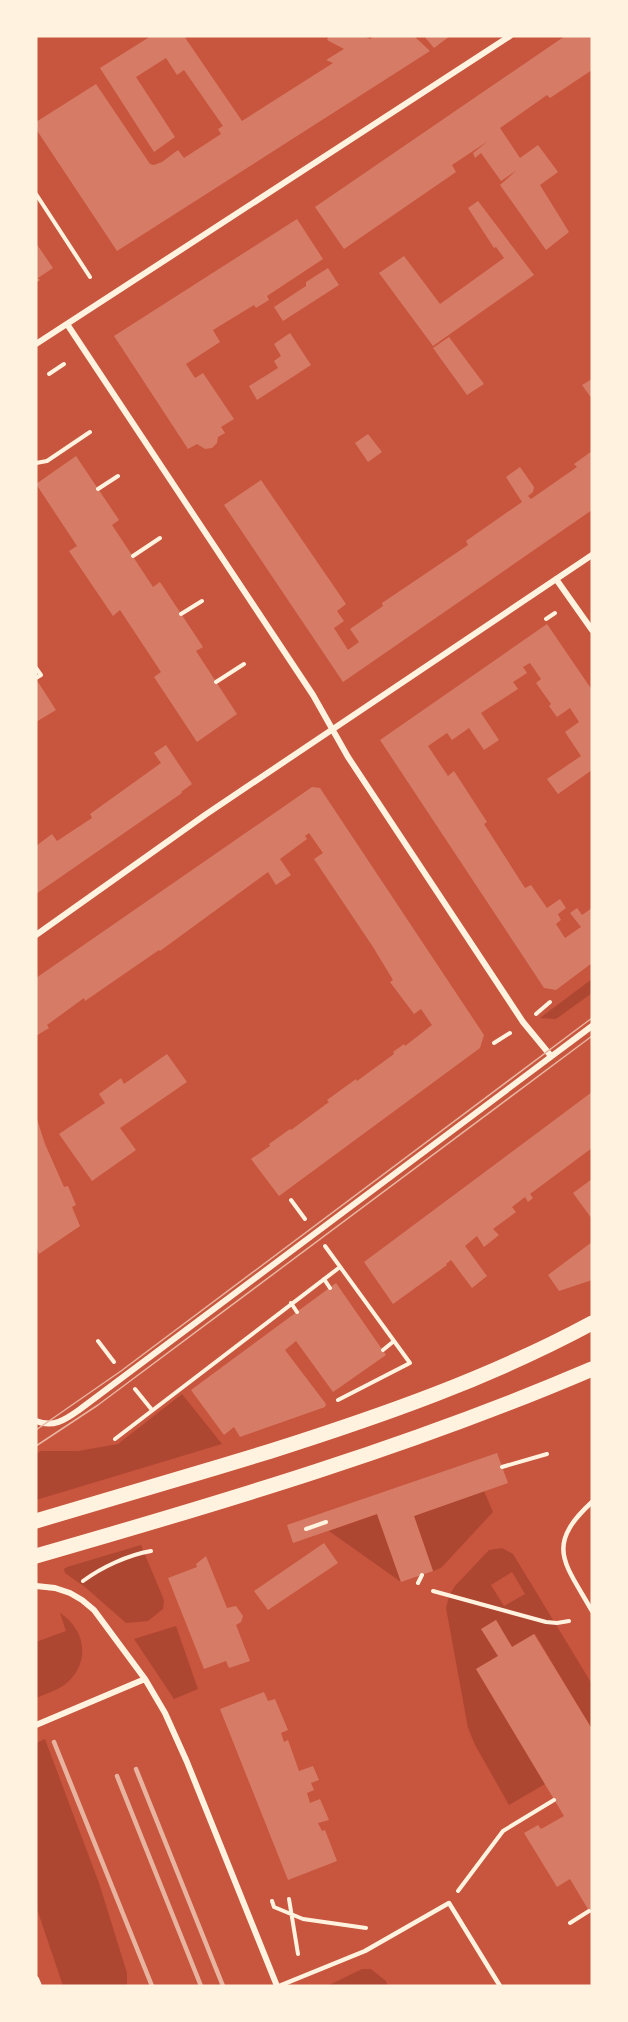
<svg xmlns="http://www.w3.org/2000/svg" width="628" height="2022" font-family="Ubuntu,sans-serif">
<rect width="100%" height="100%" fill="#c8553d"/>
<!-- green -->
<path fill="#ae4732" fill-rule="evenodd" d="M592,979V993L556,1019L540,1018Z
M182,1394L222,1444L36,1500V1454L41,1451H78L118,1444Z
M484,1491L493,1512L441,1568L433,1571L414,1516Z
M377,1514L401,1582L329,1531Z
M141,1545L164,1600L163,1609L148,1621L126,1623L85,1587L65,1573L64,1569L67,1567Z
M502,1548L513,1554L592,1684L591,1728L535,1634L512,1647L496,1620L482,1629L498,1656L476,1669L545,1784L509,1805L475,1745L468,1728L446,1608L449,1596L455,1586L489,1550ZM512,1572L525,1594L504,1606L491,1585Z
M60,1613C84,1628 91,1659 69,1681C60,1690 47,1693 36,1698V1642L66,1631Z
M176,1626L198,1689L174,1699L134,1639Z
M45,1739L99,1883L127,1973V1986H63L36,1906V1743Z
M362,1969H371L386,1981L388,1986H327Z"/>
<!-- building -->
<path fill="#d67c66" d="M151,36H184L242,121L333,63L326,60L344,49L327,40L329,36H364L370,39L374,36H414L430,51L117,251L36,129V122L96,84L150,164L154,165L162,162L178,150L184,158L221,134L218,129L223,126L184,70L177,75L166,58L136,77L175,137L154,152L100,68Z
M424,36H450L434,48Z
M565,36H592V70L550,98L547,95L500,128L520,158L538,145L558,172L540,185L569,232L546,250L500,185L517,170L501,181L481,153L475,158L473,153L488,141L452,165L456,172L344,249L315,207Z
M478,201L534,275L433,346L379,273L404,256L440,304L504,258L496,247L494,248L468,208Z
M297,219L323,259L267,296L269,300L256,308L254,305L213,330L220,342L186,364L195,378L203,373L234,419L221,427L225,433L218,437L217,443L212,448L205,449L197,444L188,449L114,336Z
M36,243L53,268L38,278L40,280L36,283Z
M328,268L339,285L283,321L274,307L306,286V282Z
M290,333L311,365L257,400L249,386L278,368L274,361L281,356L274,344Z
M449,337L484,384L467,395L433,348Z
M592,379V399L582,385Z
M368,434L382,452L368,462L355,443Z
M592,451V510L343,682L224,505L261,480L346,604L337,611L344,621L334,628L348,650L359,642L350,629L383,606L382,603L468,545L466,541L522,502L506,477L520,467L534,487L533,492L528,496L531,499L577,467L574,464Z
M76,456L119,520L112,525L153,587L160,582L203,647L196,651L237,714L197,742L154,677L161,672L120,610L113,616L69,551L77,546L36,484Z
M547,624L592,690V770L558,794L547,779L581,756L565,732L579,722L570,708L557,717L549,706L551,704L536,683L541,679L530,663L523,667L527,673L513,682L518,689L481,713L499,740L484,750L469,728L452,740L447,733L428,746L448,776L454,771L487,822L484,824L525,888L531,885L547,908L560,899L566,908L558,914L561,920L556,924L565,938L581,927L570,913L577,908L582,915L592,908V963L556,990L544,988L380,740Z
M38,682L56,710L36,722V683Z
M166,745L192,784L181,792L182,793L36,894V846L52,834L57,841L92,818L90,814L161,763L154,753Z
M312,787L320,788L484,1035L480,1048L279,1196L251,1159L270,1146L269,1144L290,1129L291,1130L329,1102L327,1100L356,1079L357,1081L394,1054L393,1052L404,1044L405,1046L432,1025L421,1009L414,1014L390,982L393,980L373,947L314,859L323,853L309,833L305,836L307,839L280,859L291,875L276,885L268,872L160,951L159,950L85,1001L84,998L47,1025L49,1028L36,1036V978Z
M167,1054L187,1082L120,1128L136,1150L92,1181L59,1134L105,1103L99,1094L121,1078L124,1084Z
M592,1092V1148L530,1194L533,1198L528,1202L525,1197L512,1207L516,1212L493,1229L499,1235L484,1247L477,1236L465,1246L487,1276L472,1288L451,1260L446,1264L447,1265L393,1304L364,1262Z
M36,1116L45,1144L64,1187L68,1186L76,1205L72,1207L80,1226L39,1254L36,1246Z
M592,1179V1219L573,1193Z
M592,1242V1280L559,1291L548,1275Z
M336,1283L386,1355L333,1392L296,1341L285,1350L326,1404L325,1407L240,1437L234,1427L224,1435L191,1390Z
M497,1453L508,1483L414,1516L433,1571L401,1582L377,1514L293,1543L287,1525Z
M324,1543L338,1563L268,1610L254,1591Z
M206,1556L227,1608L236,1606L243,1616L241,1622L236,1625L250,1661L229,1668L226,1661L204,1669L168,1578L197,1567L196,1564Z
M496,1620L512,1647L534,1634L592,1729V1916L570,1879L557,1887L524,1833L538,1825L541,1829L564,1816L476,1669L498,1656L481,1629Z
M264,1692L268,1701L275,1699L288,1730L281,1733L284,1742L288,1740L299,1771L313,1766L319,1780L311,1783L314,1790L307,1793L310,1803L320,1799L329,1820L318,1823L322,1831L325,1830L337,1861L288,1880L220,1709Z"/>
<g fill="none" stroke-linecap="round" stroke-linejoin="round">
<!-- path -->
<path stroke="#fff3e0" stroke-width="4" d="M36,194L90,277
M49,374L64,364
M36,463L47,461L90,432
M98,489L118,476
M133,556L160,538
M181,614L202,601
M546,619L555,613
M36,668L41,675L36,678
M216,682L244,664
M536,1014L550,1002
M494,1043L510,1033
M291,1200L305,1219
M325,1246L410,1363L338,1400
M324,1279L330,1288
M291,1303L297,1312
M98,1341L114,1362
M383,1350L394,1341
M135,1389L152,1410
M115,1439L340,1267
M502,1467L547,1454
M306,1529L326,1522
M83,1581C102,1567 128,1555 151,1551
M418,1583L422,1575
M433,1591L546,1622L557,1623L569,1621
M458,1891L503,1831L554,1800
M289,1899L298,1954
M272,1901L274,1907L303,1919L366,1928
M570,1923L589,1911"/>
<!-- service -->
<path stroke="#fff3e0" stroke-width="4.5" d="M592,1502C544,1546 565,1563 592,1611
M279,1986L365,1951L449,1903L500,1986"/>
<!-- minor -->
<path stroke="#fff3e0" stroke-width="6" d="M67,324L313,695L348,757L523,1022L551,1056
M36,344L510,36
M556,579L592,630
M36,935L205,815L592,555
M36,1421C53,1428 65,1420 79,1410L592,1026
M36,1586L55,1588L70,1593L82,1600L94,1610L145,1679L165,1713L187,1762L277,1986
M36,1725L145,1679
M36,1979L39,1986"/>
<!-- primary -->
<path stroke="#fff3e0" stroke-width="15" d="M36,1521C115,1498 193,1475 271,1451C381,1416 490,1378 592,1323
M36,1556C224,1502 412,1446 592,1369"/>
<!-- tram -->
<path stroke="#e9b49f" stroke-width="1.5" d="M36,1430L121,1371L592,1018
M36,1446L98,1405L592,1036"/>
<!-- rail -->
<path stroke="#e9b49f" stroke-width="4.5" d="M54,1742L152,1986
M136,1769L223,1986
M117,1776L201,1986"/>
</g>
<!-- border -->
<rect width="628" height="2022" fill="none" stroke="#fff3e0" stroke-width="75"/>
</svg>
